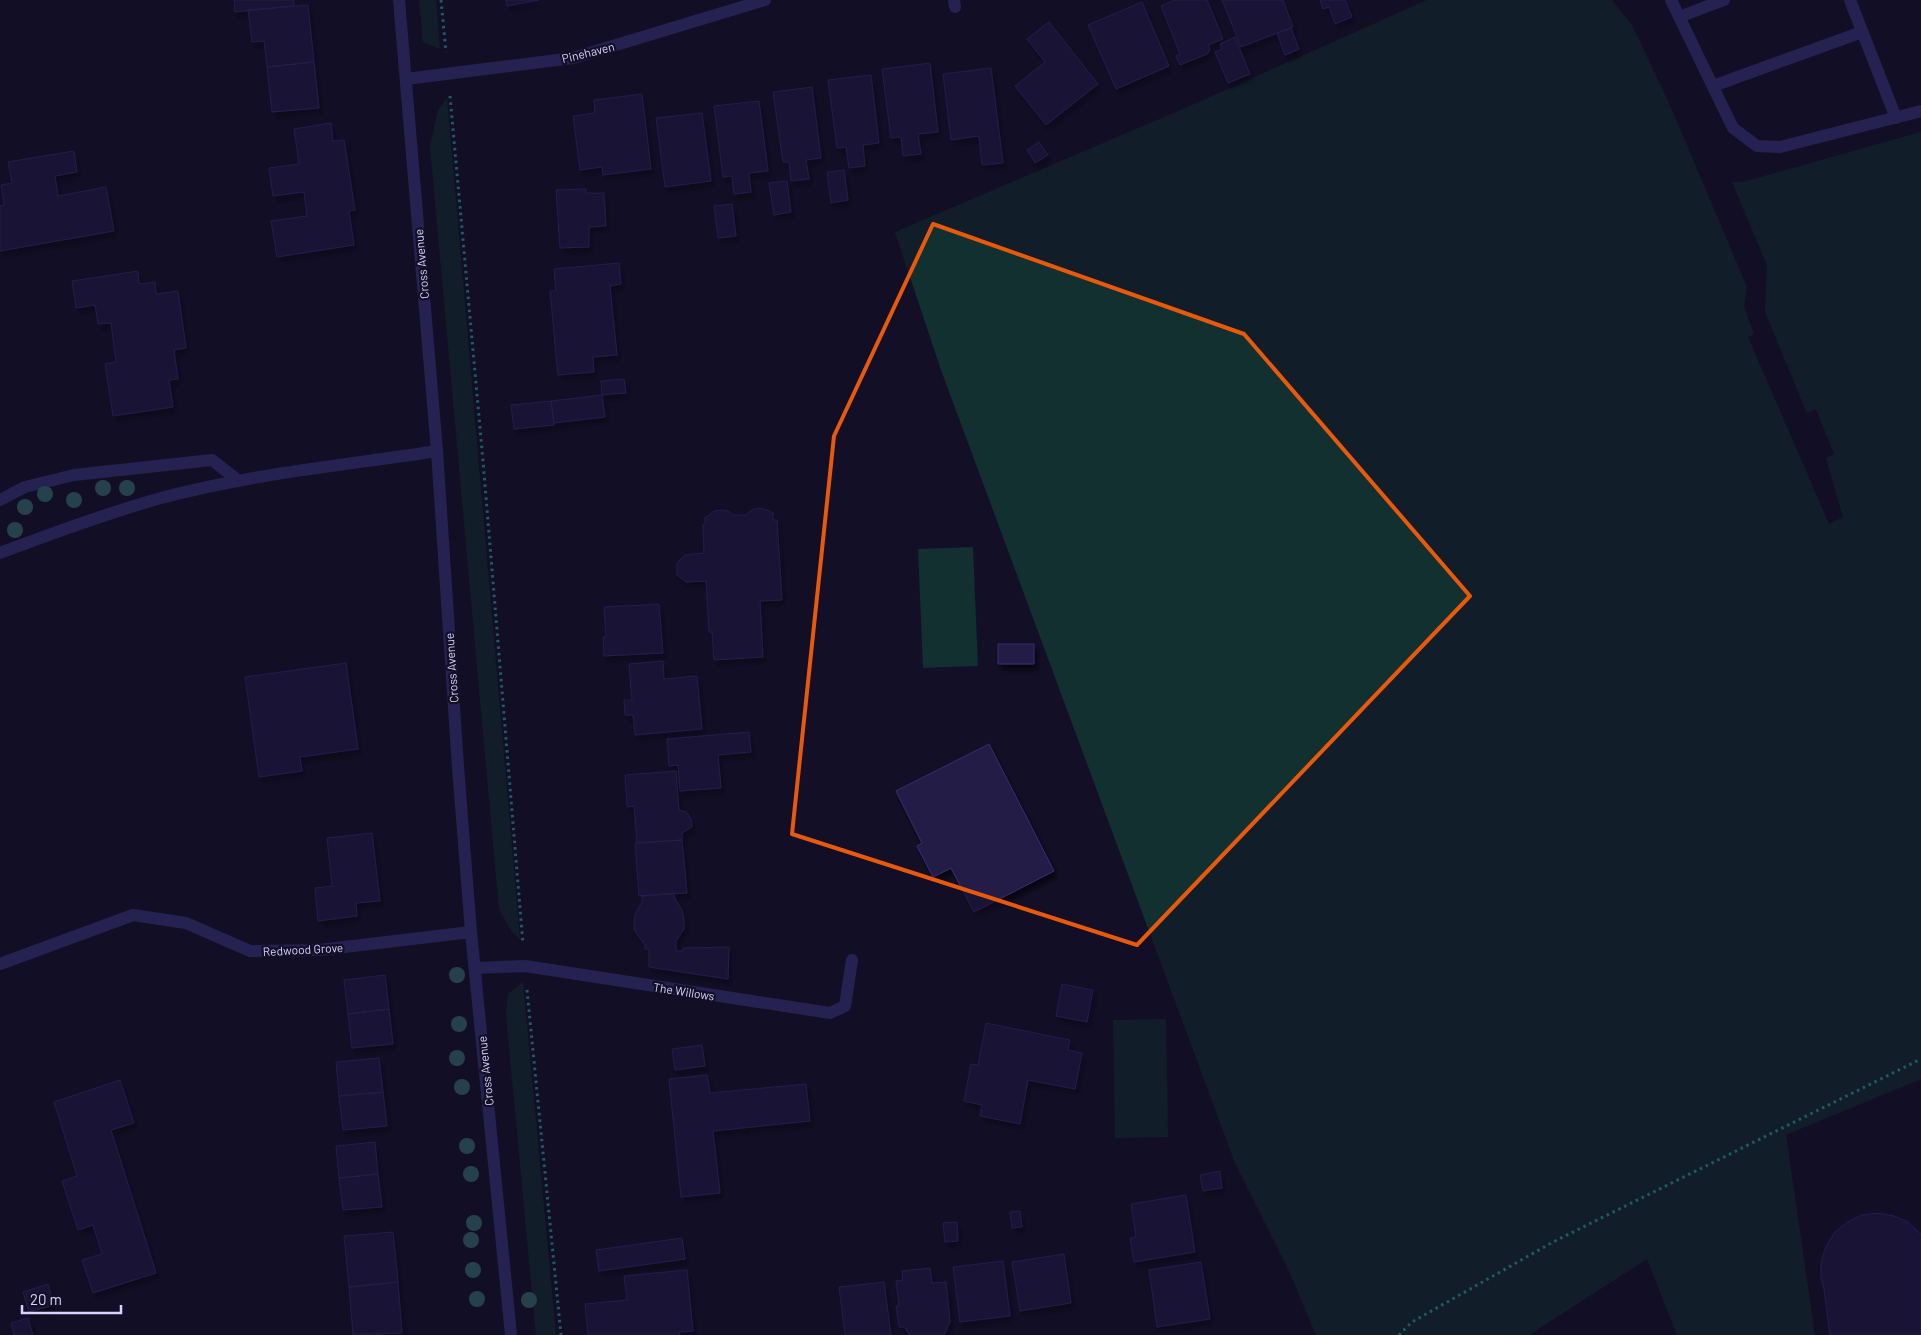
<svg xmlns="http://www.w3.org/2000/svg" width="1921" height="1335" font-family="Barlow,sans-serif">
<defs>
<filter id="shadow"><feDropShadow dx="3" dy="5.5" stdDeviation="2.5" flood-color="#0009"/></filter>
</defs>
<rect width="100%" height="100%" fill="#130f26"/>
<!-- green -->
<path fill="#12302f" d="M419,0H436L440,49L423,42Z
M1427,0H1612L1632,25L1669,103L1747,287L1744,307L1754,334L1748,337L1829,524L1843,517L1826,458L1834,454L1816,409L1807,413L1765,312L1767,265L1732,182H1743L1921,132V1079L1786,1135L1815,1335H1677L1647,1259L1529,1335H1316L1289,1271L1235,1163L941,370L895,232L1190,106Z
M447,97L520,939L512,932L499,909L430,146L438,111Z
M973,547L978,666L923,668L918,549Z
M523,982L556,1335H536L506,1014L508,994Z
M1166,1019L1168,1137L1115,1138L1113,1020Z"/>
<!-- building -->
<path fill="#241b47" stroke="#3b2d73" filter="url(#shadow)" d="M234,0H294V6L235,12Z
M506,0H539L507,6Z
M1175,0H1207L1223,39L1208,45L1210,50L1207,54L1180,65L1176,56L1180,54L1161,6Z
M1222,0H1283L1293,27L1241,47Z
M1320,0H1345L1352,17L1335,24L1329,7L1323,9Z
M1142,2L1169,66L1116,89L1088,25Z
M308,5L314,62L267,67L264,41L252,42L248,10Z
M1049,22L1098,84L1046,125L1015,86L1045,62L1027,39Z
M1291,28L1299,49L1285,55L1277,33Z
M1235,37L1250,74L1228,83L1215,52L1222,49L1220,44Z
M314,62L319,108L272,112L267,67Z
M930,63L938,132L918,134L921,154L903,156L901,137L891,138L882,69Z
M991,68L1003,163L982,165L979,136L951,140L943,74Z
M871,75L879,143L863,145L865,166L849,168L846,147L837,148L828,80Z
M812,87L821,158L806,160L809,179L791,181L789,162H783L773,92Z
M642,94L651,169L603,175L602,167L580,170L573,116L595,113L594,100Z
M759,101L768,171L749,173L751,192L734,194L732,176L723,177L714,106Z
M702,113L711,181L665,187L656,118Z
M331,123L333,141L344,140L355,210L349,211L354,245L277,257L271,221L307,216L304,192L273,196L269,168L299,164L294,129Z
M1039,142L1048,155L1035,163L1027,150Z
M74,151L77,172L55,176L58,196L106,187L114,231L0,251V206L4,205L1,185L12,183L8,162Z
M844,170L848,200L831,203L827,172Z
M787,181L791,212L774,215L769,183Z
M586,189V193H604L606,226L589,227V247L560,248L556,190Z
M732,204L736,236L718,238L714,206Z
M619,263L621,284L610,286L617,355L593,357L594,372L558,375L550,291H556L554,269Z
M138,271L139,284L155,282L156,294L178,291L186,348L174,350L178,379L169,380L173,407L113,416L105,364L116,362L111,323L98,324L95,305L76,308L72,281Z
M624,379L626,393L602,395L601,381Z
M602,395L605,417L554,423L551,401Z
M551,401L554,425L514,429L511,405Z
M759,508L767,510L773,513V520H777L782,600L760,601L763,657L714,660L712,632H709L706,581L686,582L677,575V563L685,555L704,553L703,524H705V517L708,516L714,511L722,510L728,511L733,515H746L752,510Z
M659,604L663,653L604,656L603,637H606L604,607Z
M998,644H1034V664H998Z
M663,661L664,679L697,676L702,729L635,735L633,715H625L624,700H632L629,664Z
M346,663L358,749L300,757L302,771L259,777L245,677Z
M749,732L751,752L718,755L721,788L680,791L678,765L669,766L667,739Z
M989,744L1054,871L974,912L951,868L933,877L917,846L922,843L896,791Z
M676,771L679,810L686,812L691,819L692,827L682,833V840L637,843L634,806L627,807L625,775Z
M372,833L380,901L356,903L357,916L318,921L315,888L332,886L327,838Z
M682,840L687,893L639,896L635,843Z
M674,893L675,899L682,910L684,919V929L676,941V951H683V948L729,947L728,979L649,967V949H645V945L635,931L634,923L635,914L642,902V896Z
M385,975L389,1009L348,1014L344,980Z
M1062,984L1093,990L1087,1022L1056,1016Z
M389,1009L393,1044L352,1048L348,1014Z
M986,1023L1070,1040L1068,1050L1082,1053L1075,1089L1028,1080L1020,1124L980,1116L982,1105L964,1101L971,1064L978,1065Z
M702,1045L705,1066L675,1070L672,1049Z
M379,1058L383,1092L339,1096L336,1062Z
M707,1075L710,1093L806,1084L810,1121L713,1131L720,1193L681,1197L669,1079Z
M120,1080L134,1123L111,1130L156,1273L93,1293L82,1260L102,1254L93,1225L78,1230L62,1181L77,1176L54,1102Z
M383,1092L387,1126L343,1130L339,1096Z
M375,1142L378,1174L339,1178L336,1146Z
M1220,1171L1222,1188L1203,1191L1200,1175Z
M378,1174L382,1207L343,1210L339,1178Z
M1186,1195L1195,1252L1134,1262L1130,1238L1136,1237L1131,1204Z
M1020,1211L1022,1227L1012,1228L1010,1212Z
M1878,1213L1894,1216L1908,1222L1921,1234V1335H1830L1824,1289L1821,1278V1262L1826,1246L1835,1232L1847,1222L1862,1215Z
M957,1222L958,1241L945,1242L943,1223Z
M393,1232L398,1282L349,1287L344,1236Z
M682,1238L685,1259L599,1271L596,1250Z
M1064,1254L1071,1303L1020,1311L1012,1262Z
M1003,1261L1010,1316L960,1322L953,1267Z
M1201,1262L1210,1319L1157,1327L1149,1270Z
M930,1268L932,1283L946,1282L950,1322L944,1335H910L904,1327H899L896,1306H899L896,1281L903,1280L902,1271Z
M687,1270L693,1331L679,1332L680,1335H588L585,1304L627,1300L624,1276Z
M398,1282L402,1333L353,1335L349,1287Z
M884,1282L891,1335H845L839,1287Z
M48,1284L54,1305L29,1312L23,1292Z
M28,1318L33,1335H14L11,1323Z"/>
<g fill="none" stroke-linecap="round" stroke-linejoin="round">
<!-- path -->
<path stroke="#2fb8b0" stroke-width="3" stroke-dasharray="2.5 4" stroke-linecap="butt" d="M441,0L446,52
M450,96L483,461L523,944
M527,990L561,1335
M1399,1335L1412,1322L1553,1242L1921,1059"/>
<!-- service -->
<path stroke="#3d3a85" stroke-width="12" d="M1671,0L1733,128L1757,146L1780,147L1921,111
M1850,0L1896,118
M1679,17L1724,0
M1713,86L1862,32
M0,500L25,487L74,475L212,460L239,481
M0,553C53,533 107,513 161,498C250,474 346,465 437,451"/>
<!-- minor -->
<path stroke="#3d3a85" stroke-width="12" d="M954,0L955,7
M406,79L573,58L765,0
M0,964L133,915L186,923L250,951L319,950L471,932
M475,968L525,966L830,1013L845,1006L852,960"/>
<!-- tertiary -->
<path stroke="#3d3a85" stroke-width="12" d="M399,0L437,451L458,767L471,932L511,1335"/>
</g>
<!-- trees -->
<g fill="#3d827b">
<circle cx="103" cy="488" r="8"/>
<circle cx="127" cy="488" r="8"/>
<circle cx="45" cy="494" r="8"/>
<circle cx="74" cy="500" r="8"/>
<circle cx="25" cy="507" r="8"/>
<circle cx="15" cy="530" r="8"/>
<circle cx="457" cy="975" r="8"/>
<circle cx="459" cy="1024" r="8"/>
<circle cx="457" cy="1058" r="8"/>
<circle cx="462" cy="1087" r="8"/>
<circle cx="467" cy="1146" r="8"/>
<circle cx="471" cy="1174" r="8"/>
<circle cx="474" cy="1223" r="8"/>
<circle cx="471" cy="1240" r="8"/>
<circle cx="473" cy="1270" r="8"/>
<circle cx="477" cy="1299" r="8"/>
<circle cx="529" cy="1300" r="8"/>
</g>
<!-- marked area -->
<path d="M0 0H1921V1335H0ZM933,224L1244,334L1470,596L1137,945L792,834L834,436Z" fill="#130f26" fill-opacity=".55" fill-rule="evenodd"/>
<path fill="none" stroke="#e8590c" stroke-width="4" stroke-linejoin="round" d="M933,224L1244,334L1470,596L1137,945L792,834L834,436Z"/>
<g text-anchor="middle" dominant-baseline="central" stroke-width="4.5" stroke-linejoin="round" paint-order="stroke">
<!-- street labels -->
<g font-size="12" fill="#d9d4ff" stroke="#130f26">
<text transform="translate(588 52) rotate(-14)">Pinehaven</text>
<text transform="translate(421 264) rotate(-95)">Cross Avenue</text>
<text transform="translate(451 668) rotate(-94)">Cross Avenue</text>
<text transform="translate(303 949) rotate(-3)">Redwood Grove</text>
<text transform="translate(684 991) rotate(9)">The Willows</text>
<text transform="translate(485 1071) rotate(-96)">Cross Avenue</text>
</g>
</g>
<!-- scale -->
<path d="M22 1305v8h99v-8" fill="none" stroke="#d9d4ff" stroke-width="2.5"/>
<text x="30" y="1305" font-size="15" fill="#d9d4ff" stroke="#130f26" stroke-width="4" paint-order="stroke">20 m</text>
</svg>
